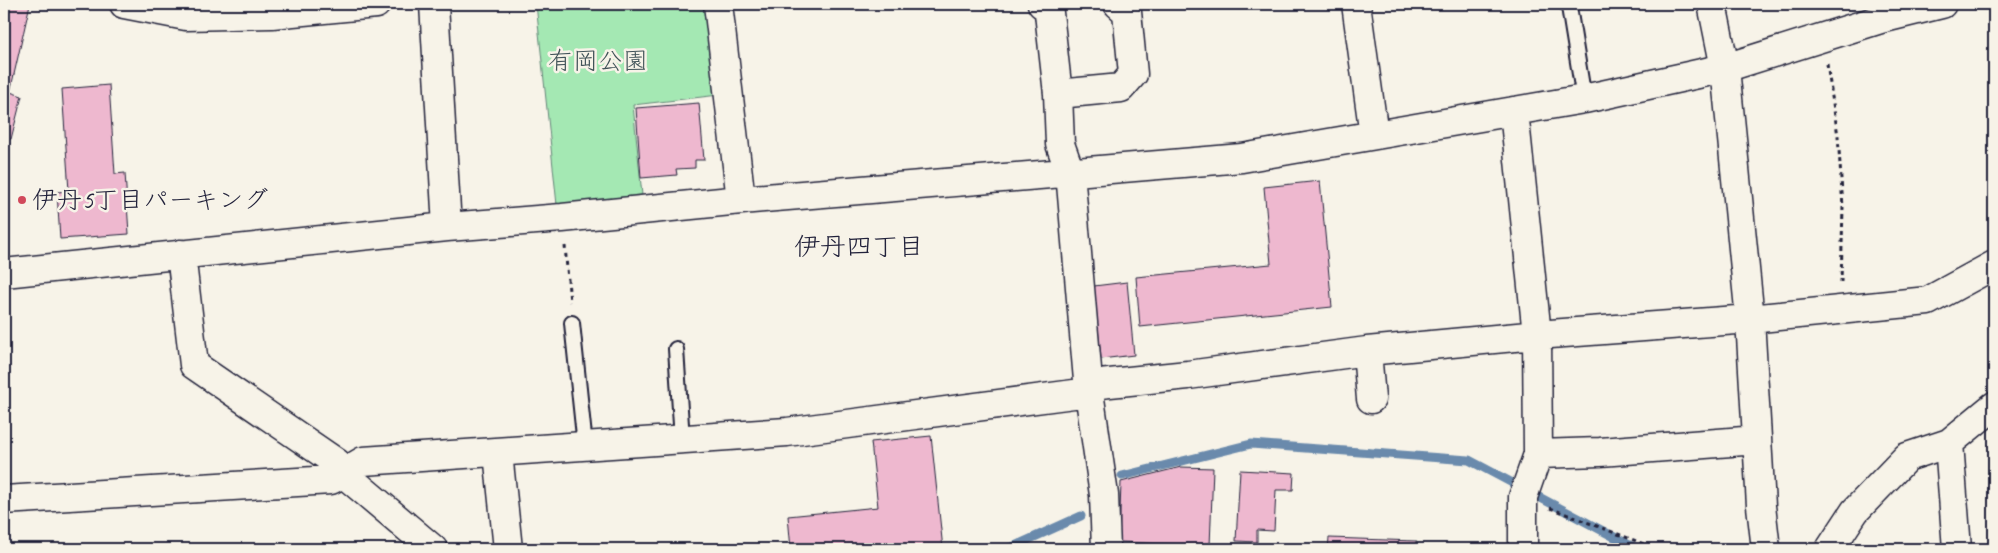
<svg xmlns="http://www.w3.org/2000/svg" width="1998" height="553" font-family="Caveat,'Klee One',sans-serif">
<rect width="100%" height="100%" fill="#f7f3e8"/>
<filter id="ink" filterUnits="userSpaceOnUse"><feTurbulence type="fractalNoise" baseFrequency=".02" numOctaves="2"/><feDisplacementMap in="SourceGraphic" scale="10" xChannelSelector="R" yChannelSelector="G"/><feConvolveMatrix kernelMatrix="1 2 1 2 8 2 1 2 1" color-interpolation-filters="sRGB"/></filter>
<g filter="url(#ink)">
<!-- green -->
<path fill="#a4e8b3" stroke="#638577" d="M536,4H708L719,95L633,105L642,195L557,205Z"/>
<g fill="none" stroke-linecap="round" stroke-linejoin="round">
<!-- stream -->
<path stroke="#6a8aac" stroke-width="9" d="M1122,476L1251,444L1469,460L1637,549
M1008,549L1081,516"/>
</g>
<!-- building -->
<path fill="#eeb8cf" stroke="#22223b" d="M4,4H30L10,92L22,96L11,139H4Z
M109,85L115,174L125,173L129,234L60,239L57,192L69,191L62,89Z
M699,103L704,160H695V168L676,169L677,175L641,178L636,108Z
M1320,181L1332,307L1140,327L1136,277L1271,264L1264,187Z
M1127,282L1134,355L1101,359L1094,286Z
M931,436L943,549H791L788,516L878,507L871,442Z
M1181,467L1213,468L1210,546L1119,542L1121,482Z
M1240,470L1294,473L1293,490H1276L1274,531L1257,530V542L1236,541Z
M1329,538L1416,541V549H1328Z
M1220,546L1298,549H1220Z"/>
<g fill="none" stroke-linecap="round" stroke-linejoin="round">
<!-- lane casing -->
<g stroke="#22223b" stroke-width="18">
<path id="lane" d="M1571,4L1569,7L1584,99
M572,323L585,446
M676,349L682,440"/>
</g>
<!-- street casing -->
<g stroke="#22223b" stroke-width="31">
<path id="street" d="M124,4L186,16L272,14L376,4
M434,4L447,227
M718,4L741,200
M1042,4H1048L1058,94L1060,144L1070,172L1089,392L1104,495L1106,549
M1356,4L1374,135
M1712,4L1725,68L1750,319L1761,506L1766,549
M1058,94L1121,88L1133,74L1127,12L1118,4
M1514,111L1537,335L1538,454L1523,497V549
M181,254L194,365L337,463L343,473L433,549
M4,273L447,227L562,218L741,200L1242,158L1584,99L1725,68L1881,19L1942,4
M1367,351L1371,399
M1090,385L1188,375L1367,351L1537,335L1750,319L1928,301L1994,265
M1949,443L1957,549
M498,453L508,549
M1538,454L1600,452L1757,440
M4,500L331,480L363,461L787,432L1089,392
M1830,549L1855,511L1907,457L1949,443L1994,406"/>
</g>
<!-- path -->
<path stroke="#22223b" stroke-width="3" stroke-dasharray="4 4" stroke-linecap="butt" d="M1827,64L1838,136L1843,207L1841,282
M565,246L570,302
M1550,508L1657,549"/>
<!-- lane -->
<use href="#lane" stroke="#f7f3e8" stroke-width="14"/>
<!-- street -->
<use href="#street" stroke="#f7f3e8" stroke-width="28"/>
</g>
</g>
<!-- markers -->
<circle fill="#d1495b" stroke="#f7f3e8" stroke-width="2" cx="22" cy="200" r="5"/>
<g text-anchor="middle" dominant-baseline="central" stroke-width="5" stroke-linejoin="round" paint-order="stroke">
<!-- park labels -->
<g font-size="25" fill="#425459" stroke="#f7f3e8">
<text x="598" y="61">有岡公園</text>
</g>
<!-- poi labels -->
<g font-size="25" fill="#22223b" stroke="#f7f3e8" text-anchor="start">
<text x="32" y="200">伊丹5丁目パーキング</text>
</g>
<!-- neighbourhood labels -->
<g font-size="26" fill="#22223b" stroke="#f7f3e8">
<text x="859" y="246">伊丹四丁目</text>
</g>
</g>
<!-- margin -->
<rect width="1998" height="553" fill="none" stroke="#f7f3e8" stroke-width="20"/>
<rect x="10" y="10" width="1978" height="533" fill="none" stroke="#22223b" stroke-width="2" filter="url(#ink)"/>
</svg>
